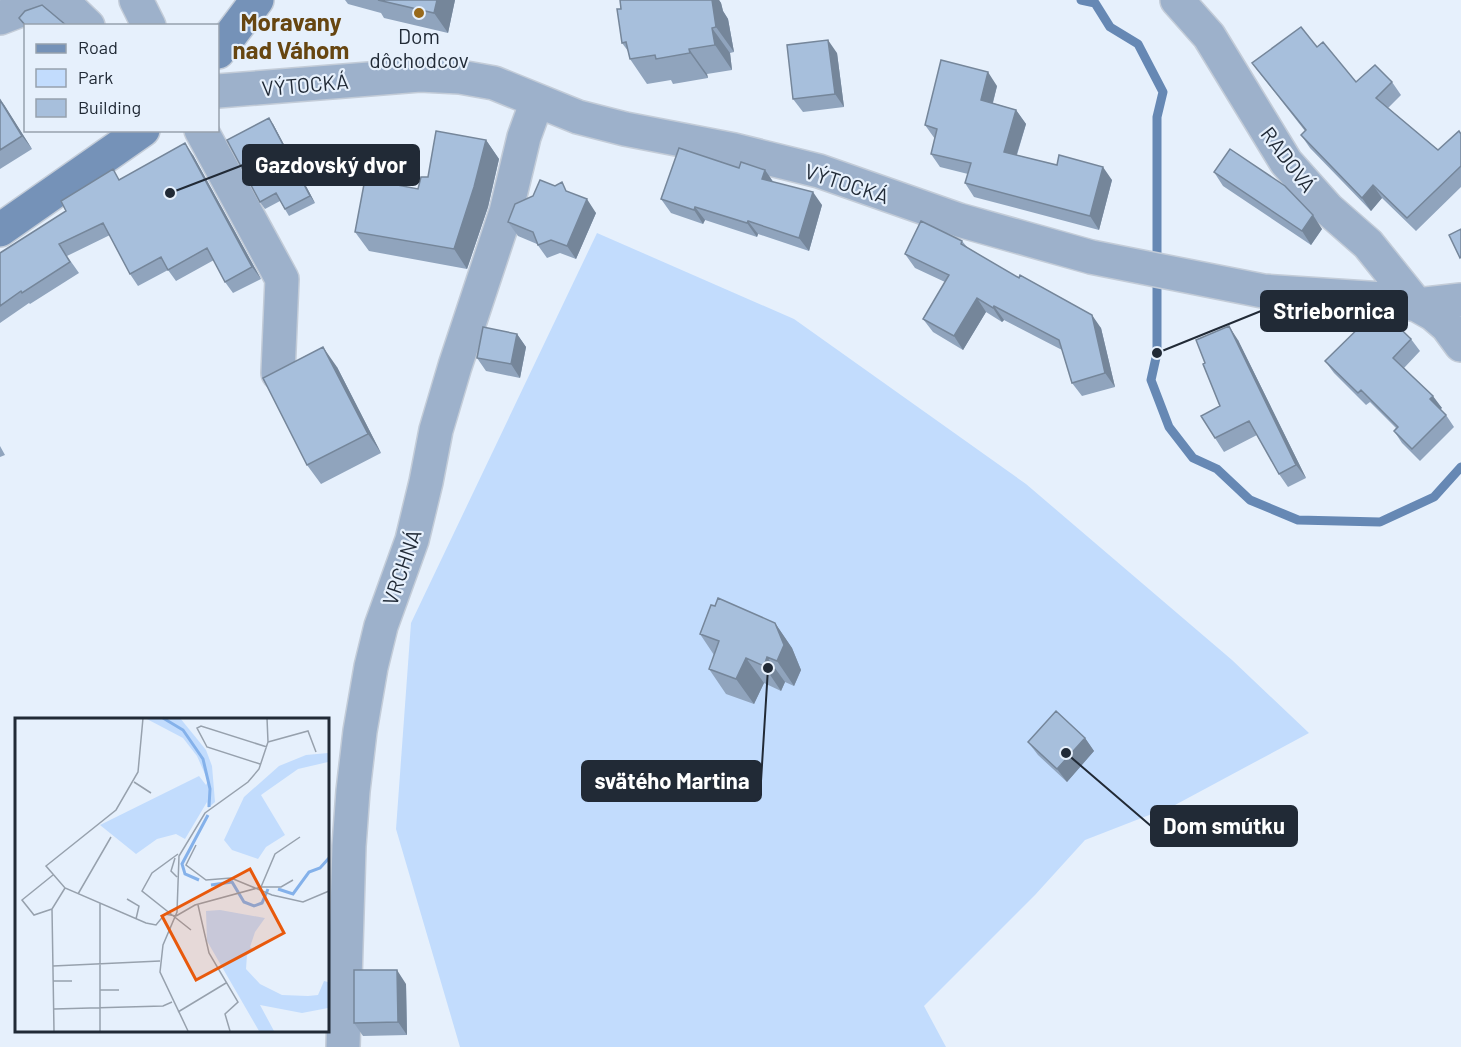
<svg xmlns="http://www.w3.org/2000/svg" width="1461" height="1047" font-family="Barlow,sans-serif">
<rect width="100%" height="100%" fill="#e6f0fc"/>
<!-- green -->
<path fill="#c2dcfd" d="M597,233L794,319L1026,484L1232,660L1309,733L1175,805L1085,840L1035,895L924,1006L946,1047H460L396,829L411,623Z"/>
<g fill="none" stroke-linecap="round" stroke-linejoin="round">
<!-- stream -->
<path stroke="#6688b4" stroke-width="9" d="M1081,0L1095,3L1110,27L1138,44L1163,92L1157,117V353L1151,380L1169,427L1193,458L1217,469L1250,500L1298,520L1380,522L1434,497L1461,467"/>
<!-- street casing -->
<g stroke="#c3ccd8" stroke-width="36">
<path id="street" d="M57,0L65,4L88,26
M136,0L149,26
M1177,0L1209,36L1286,162L1328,209L1368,244L1417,305
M0,18L47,0
M218,91L420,75L460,77L494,83L578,117L625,129L734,150L819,171L959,220L1091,257L1263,291L1383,299L1417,305L1433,314L1447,326L1461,345
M201,130L282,279L278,373
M1417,305L1461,300
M343,1047L349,846L353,791L360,731L371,667L381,626L412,540L426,482L436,430L455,366L506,212L524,137L537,101"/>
</g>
<!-- secondary casing -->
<g stroke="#c3ccd8" stroke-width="36">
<path id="secondary" d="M218,52L257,0
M0,230L143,130"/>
</g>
<!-- street -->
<use href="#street" stroke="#9db1cb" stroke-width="33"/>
<!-- secondary -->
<use href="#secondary" stroke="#7592b8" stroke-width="33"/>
</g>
<!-- wall -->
<path fill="#90a4bd" d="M345,0H455L448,33L384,18L381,13L348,4Z
M620,0H719L721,3L723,11L728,19L734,52L730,53L732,70L707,74L708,78L673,84L671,80L647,84L630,59L628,51L622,43L621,9Z
M1317,47L1356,82H1392L1401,95L1388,108L1438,150L1461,134V187L1416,231L1382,198L1371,211L1310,148L1301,135L1305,131L1262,76L1252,63Z
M837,53L844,107L803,112L793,99Z
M997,86L993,103L1016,110L1026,124L1017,155L1112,180L1099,230L974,197L965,183L968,174L940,167L931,154L935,139L925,125Z
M0,99L32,149L0,169Z
M273,124L315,203L289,216L280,201L265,209L260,202Z
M486,140L499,159L488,207L467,269L369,251L355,232L418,189L428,177Z
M193,155L261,279L233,293L225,282L214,260L176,281L168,270L138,286L130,274L110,235L67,256L79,273L30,304L29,303L0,323V253L66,211L120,179Z
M739,168L765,170L773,182L822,205L809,251L758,234L757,237L705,220L703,224L671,213L661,199Z
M1214,172L1322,229L1311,245L1223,186Z
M555,186L569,192L596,213L576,259L560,253L547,258L537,244L518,236L508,222L533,196Z
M962,241L968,248L1101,328L1115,387L1082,396L1072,383L1062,350L1004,320L1002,322L986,312L963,350L933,332L923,319L945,282L915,268L905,254Z
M517,334L526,347L520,378L486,371L477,358Z
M1411,339L1420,351L1404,368L1442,408L1440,409L1446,415L1454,427L1420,461L1402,443L1394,431L1396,428L1370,402L1366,405L1334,373L1325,361Z
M1238,340L1306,478L1288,487L1279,474L1257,435L1224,452L1215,438L1220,406L1205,363Z
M337,367L381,453L321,484L307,465Z
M0,446L5,455L0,457Z
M775,623L792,648L801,670L794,686L785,682L781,691L764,683L754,704L726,694L709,669L714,655L700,634Z
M1085,738L1094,751L1067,782L1038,755L1028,742Z
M406,984L407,1035L363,1036L354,1023Z"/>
<!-- shaded-wall -->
<path fill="#75869a" d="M437,0H455L448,33L434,13Z
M710,0H719L721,3L723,11L728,19L734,52L716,27Z
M712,28L730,53L732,70L715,45Z
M828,40L837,53L844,107L835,94Z
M689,49L707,74L708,78L690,53Z
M988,72L997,86L990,113L981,100Z
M0,99L5,106L32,149L22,136Z
M1016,110L1026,124L1013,166L1004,152Z
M269,118L273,124L315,203L310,196Z
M486,140L499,159L488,207L467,269L454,249Z
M185,143L193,155L261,279L252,267Z
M1103,167L1112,180L1099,230L1090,216Z
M765,170L774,183L762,179Z
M1373,185L1382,198L1371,211L1362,198Z
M813,192L822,205L809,251L799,238Z
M587,199L596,213L576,259L567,246Z
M695,207L705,220L703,224L694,210Z
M1313,215L1322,229L1311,245L1302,231Z
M748,221L758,234L757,237L747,223Z
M977,298L986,312L963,350L954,336Z
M994,306L1004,320L1002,322L993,308Z
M1092,315L1101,328L1115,387L1105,373Z
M1229,326L1238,340L1306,478L1296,465Z
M517,334L526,347L520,378L511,364Z
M323,347L337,367L381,453L368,434Z
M1433,396L1442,408L1438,411L1430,399Z
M775,623L792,648L801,670L794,686L777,661Z
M767,657L785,682L781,691L764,666Z
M746,658L764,683L754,704L736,679Z
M1085,738L1094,751L1067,782L1057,769Z
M397,970L406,984L407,1035L398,1022Z"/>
<!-- building -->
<path fill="#a7bfdc" stroke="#75869a" stroke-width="1.5" d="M378,0H437L434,13Z
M620,0H712L716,27L712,28L715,45L689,49L690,53L656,59L655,55L630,59L626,42L622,43L617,9H621Z
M42,5L67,26H26L19,18L25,11Z
M1301,27L1317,47L1323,42L1356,82L1375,65L1392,82L1376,98L1438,150L1459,131L1461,134V166L1407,218L1373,185L1362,198L1301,135L1306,130L1252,63Z
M828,40L835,94L793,99L787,45Z
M941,60L988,72L981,100L1016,110L1004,152L1057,165L1059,155L1103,167L1090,216L965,183L971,163L931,154L937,129L925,125Z
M0,100L22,136L0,150Z
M269,118L310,196L285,209L276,193L260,202L227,140Z
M436,131L486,140L474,187L454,249L355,232L365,179L418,189L421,177H428Z
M185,143L252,267L225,282L207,248L168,270L161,257L130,274L103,223L59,244L70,262L22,293L21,291L0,306V253L66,211L61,201L113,169L119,180Z
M679,148L739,168L741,162L765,170L762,179L813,192L799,238L748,221L747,223L695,207L694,210L661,199Z
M1230,149L1285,186L1313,215L1302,231L1214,172Z
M540,180L555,186L562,182L566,191L587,199L567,246L551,240L538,245L533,232L508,222L515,204L533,196Z
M921,221L962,241L961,244L1019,278L1020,275L1092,315L1105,373L1072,383L1059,340L994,306L993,308L977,298L954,336L923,319L949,275L905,254Z
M1461,229V257L1460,258L1449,235Z
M1379,308L1411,339L1393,358L1433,396L1430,399L1446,415L1412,449L1394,431L1398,427L1361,390L1358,393L1325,361Z
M1229,326L1296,465L1279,474L1249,421L1215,438L1201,416L1220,406L1203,364L1205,363L1196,340Z
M483,327L517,334L511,364L477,358Z
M323,347L368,434L307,465L263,378Z
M718,598L775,623L784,645L777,661L767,657L764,666L746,658L736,679L709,669L719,641L700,634L711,605L715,606Z
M1056,711L1085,738L1057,769L1028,742Z
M354,970H397L398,1022L354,1023Z"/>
<!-- markers -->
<circle fill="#98691a" stroke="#e6f0fc" stroke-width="2" cx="419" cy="13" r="6"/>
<g text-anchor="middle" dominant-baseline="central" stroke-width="4.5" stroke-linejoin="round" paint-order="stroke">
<!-- poi labels -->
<g font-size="21" fill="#212a36" stroke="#e6f0fc">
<text x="419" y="35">Dom<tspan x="419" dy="24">dôchodcov</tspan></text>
</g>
<!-- street labels -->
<g font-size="21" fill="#212a36" stroke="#e6f0fc">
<text transform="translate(305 84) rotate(-5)">VÝTOCKÁ</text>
<text transform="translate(1289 159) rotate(53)">RADOVÁ</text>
<text transform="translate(847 183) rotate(18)">VÝTOCKÁ</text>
<text transform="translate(401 567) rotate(-71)">VRCHNÁ</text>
</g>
<!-- quarter labels -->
<g font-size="24" font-weight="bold" fill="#674611" stroke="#e6f0fc">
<text x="291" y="21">Moravany<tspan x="291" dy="28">nad Váhom</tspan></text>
</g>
</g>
<!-- overview -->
<g transform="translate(15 718)">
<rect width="314" height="314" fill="#e6f0fc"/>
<path d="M130,0H165L191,32L197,48L200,84L193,90L192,84L170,121L161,116L142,121L121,136L85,107L184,58L191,67L193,63L182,38L168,20ZM313,35V44L283,51L246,77L270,117L251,129L243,141L217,132L209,122L229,79L264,48L291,37ZM205,192L250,200L240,214L235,229L239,232L232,237L231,251L245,266L267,277L293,278L303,277L309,263L313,264V290L287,295L245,287L259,313H244L192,223L191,193Z" fill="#c2dcfd"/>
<path fill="none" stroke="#84b1ea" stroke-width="3" d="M148,0L168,12L188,41L195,71L194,89M184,162L170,156L167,146L193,97M196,167L217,164L229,184L239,188L247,185L253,171M263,171L278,176L294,154L305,150L314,140"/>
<path fill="none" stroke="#97a1ad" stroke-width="1.5" d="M128,0L123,54L101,92L31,148L50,170L131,205L141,207L150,196L161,198M253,24L293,13L301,34M245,46L192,29L182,10L186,8L252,29M119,64L136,75M181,127L171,147L191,162L216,160L257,177L288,184L314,173M163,136L137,155L127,173L176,212M160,140L156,153L162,159M246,169L260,136L285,119M63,176L96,119M112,181L124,188L121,201M85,185V313M183,187L194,235L223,284L210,296L215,313M37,191L19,197L7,182L38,157M161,198L180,187L246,169H266L278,162M38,248L145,243M38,263H57M85,272H104M39,291L148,288L157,284M163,294L211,265M39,313L37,191L50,170M173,313L145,254L148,227L162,194L164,138L190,95L233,64L244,51L253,24L252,0"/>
<path fill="#e8590c" fill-opacity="0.15" stroke="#e8590c" stroke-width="3" d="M235,151L269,215L181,262L147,198Z"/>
<rect width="314" height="314" fill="none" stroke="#212a36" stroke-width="3"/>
</g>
<!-- callouts -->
<path fill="none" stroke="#212a36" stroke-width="2" d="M170 193L243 165M1157 353L1261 311M768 668L761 781M1066 753L1151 826"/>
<g fill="#212a36" stroke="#e6f0fc" stroke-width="2">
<circle cx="170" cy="193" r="6"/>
<circle cx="1157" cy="353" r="6"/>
<circle cx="768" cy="668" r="6"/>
<circle cx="1066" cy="753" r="6"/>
</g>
<g fill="#212a36" stroke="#212a36" stroke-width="2">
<rect x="243" y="145" width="176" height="40" rx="6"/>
<rect x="1261" y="291" width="146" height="40" rx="6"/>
<rect x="582" y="761" width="179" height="40" rx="6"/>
<rect x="1151" y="806" width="146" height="40" rx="6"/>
</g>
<g font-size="22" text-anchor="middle" font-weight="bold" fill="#fff">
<text x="331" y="173">Gazdovský dvor</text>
<text x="1334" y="319">Striebornica</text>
<text x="672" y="789">svätého Martina</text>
<text x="1224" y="834">Dom smútku</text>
</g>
<!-- legend -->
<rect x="24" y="24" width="195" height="108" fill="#e6f0fc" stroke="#97a1ad" stroke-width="1.5"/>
<rect x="36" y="44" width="30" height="9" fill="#7592b8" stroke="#97a1ad" stroke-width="1.5"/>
<text x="78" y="54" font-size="18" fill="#212a36">Road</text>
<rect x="36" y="69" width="30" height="18" fill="#c2dcfd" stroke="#97a1ad" stroke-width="1.5"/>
<text x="78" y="84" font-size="18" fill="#212a36">Park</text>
<rect x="36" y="99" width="30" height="18" fill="#a7bfdc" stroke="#97a1ad" stroke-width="1.5"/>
<text x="78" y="114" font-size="18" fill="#212a36">Building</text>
</svg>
